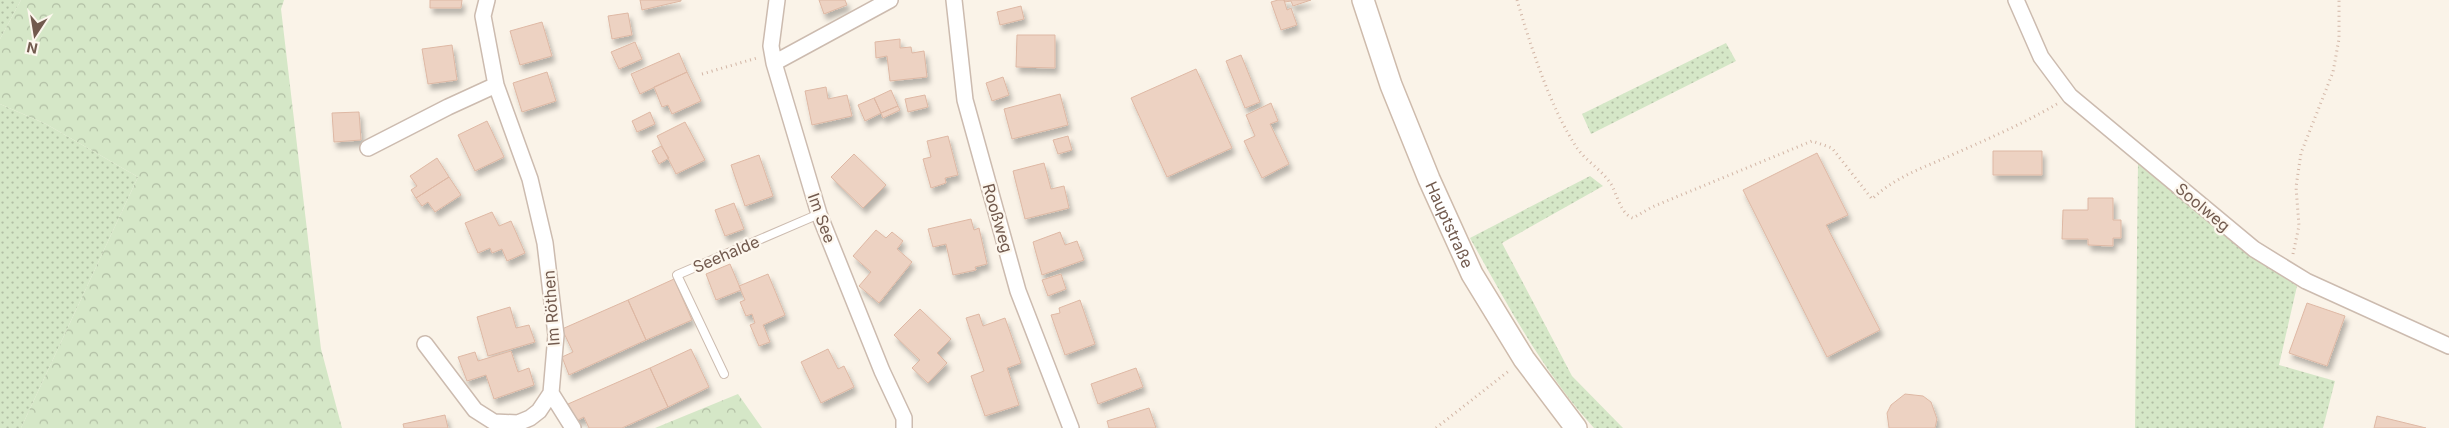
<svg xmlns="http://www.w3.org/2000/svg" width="2449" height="428" font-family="Inter,sans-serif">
<defs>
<pattern id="grass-dots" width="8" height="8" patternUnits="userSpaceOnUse" patternTransform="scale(1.25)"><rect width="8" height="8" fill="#d5e7c7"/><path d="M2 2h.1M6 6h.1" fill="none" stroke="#b1bea4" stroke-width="1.8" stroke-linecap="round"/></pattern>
<pattern id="forest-crowns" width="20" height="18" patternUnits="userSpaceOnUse" patternTransform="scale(1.25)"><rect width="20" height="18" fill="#d5e7c7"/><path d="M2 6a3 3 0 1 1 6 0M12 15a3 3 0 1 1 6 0" fill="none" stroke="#b1bea4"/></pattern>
<filter id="shadow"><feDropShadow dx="3" dy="5.5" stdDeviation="2.5" flood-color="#0004"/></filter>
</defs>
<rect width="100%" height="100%" fill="#faf3e8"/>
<!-- grass -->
<path fill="url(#grass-dots)" d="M0,0H21L0,39Z
M1726,43L1736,61L1591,134L1582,114Z
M0,104L46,124L138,177L21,428H0Z
M2138,162L2248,253L2297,286L2279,365L2335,381L2323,428H2135Z
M1590,176L1603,186L1502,243L1572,376L1623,428H1594C1543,372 1507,304 1470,238Z"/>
<!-- forest -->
<path fill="url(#forest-crowns)" d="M21,0H284L281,9L321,349L342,428H21L138,177L46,124L0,104V39Z
M738,394L762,428H655Z"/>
<!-- building -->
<path fill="#edd2c2" stroke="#deb8a4" filter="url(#shadow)" d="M430,0H462L461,8H430Z
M640,0H681V1L642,10Z
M819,0H845L847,5L824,14Z
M1278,0H1284L1287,10L1291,8L1297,25L1281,30L1271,2Z
M1284,0H1311L1293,6L1291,1L1285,2Z
M1021,6L1024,19L1000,25L997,12Z
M628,13L632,35L612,39L608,16Z
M542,22L552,56L520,65L510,31Z
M1017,35H1055V68L1016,67Z
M900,39V48L911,47L912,53L924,51L927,77L890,81L887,56L876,58L875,42Z
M635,42L642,59L619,69L611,52Z
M452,45L457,80L428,84L422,49Z
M679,53L687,72L640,94L631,74Z
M1241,55L1260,102L1245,108L1226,61Z
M1196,69L1232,148L1167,177L1131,98Z
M547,72L556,101L522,112L513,83Z
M687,72L701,101L672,114L668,105L662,107L654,87Z
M1003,77L1009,95L992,101L986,83Z
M826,87L828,99L847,95L852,116L812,125L805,91Z
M891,90L898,106L881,113L874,98Z
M1060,94L1068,125L1012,139L1004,109Z
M925,95L928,107L908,112L905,99Z
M874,98L881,113L865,121L858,105Z
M1271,103L1278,121L1270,124L1289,164L1262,178L1244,141L1255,136L1246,115Z
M898,106L900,110L883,118L881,113Z
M359,112L361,140L334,142L332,113Z
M650,112L655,124L637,132L632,121Z
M487,121L504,157L475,171L458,135Z
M685,122L705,160L676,174L657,136Z
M948,136L958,175L945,178L946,183L931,188L923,159L931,157L927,141Z
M1068,136L1072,150L1058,154L1053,140Z
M661,146L669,158L659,164L652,151Z
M1993,151H2042V175H1993Z
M1817,153L1848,215L1826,225L1880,330L1827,357L1743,190Z
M854,154L886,185L863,208L831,177Z
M759,155L773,196L745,206L731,165Z
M437,158L449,177L416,198L411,190L417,186L410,176Z
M1044,163L1051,189L1064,186L1069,208L1025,219L1013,171Z
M449,177L461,195L435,212L428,202L422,206L416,198Z
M2088,198H2113V220H2121V238H2113V246L2088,245V239H2062L2063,210H2088Z
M734,203L744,229L725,236L715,210Z
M492,212L499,226L511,221L525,253L507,261L502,249L492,253L490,248L478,253L465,223Z
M971,219L974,230L979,228L987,264L975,267L976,270L953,275L946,244L933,247L928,229Z
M876,230L886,238L892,232L903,241L897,249L912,262L879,303L859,286L871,272L853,256Z
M1060,232L1065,245L1077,241L1084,260L1042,275L1033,242Z
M730,264L741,290L716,300L706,274Z
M768,274L785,315L763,325L770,342L759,346L750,325L755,323L752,314L746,316L740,302L745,300L739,286Z
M1061,274L1066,289L1048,296L1042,280Z
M674,279L692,320L646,340L628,300Z
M628,300L646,340L569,375L562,357L573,352L562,329Z
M1080,300L1095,344L1065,355L1051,315L1060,313L1059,308Z
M2307,303L2345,316L2327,366L2289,353Z
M510,307L516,328L529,325L535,342L488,356L477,317Z
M920,309L951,339L937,353L947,363L928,383L912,368L920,360L894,335Z
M979,314L983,326L1005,318L1021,363L1007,368L1019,405L985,416L971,376L984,371L966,318Z
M691,349L709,387L668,407L650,368Z
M828,349L838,369L844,366L854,387L821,403L801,362Z
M511,351L518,372L529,368L534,385L494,399L486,375L467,381L458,357L475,352L478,361Z
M650,368L668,407L622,428H589L584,417L576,421L568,404Z
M1136,368L1143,387L1098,404L1091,384Z
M1905,394L1923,396L1931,402L1937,419L1935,428H1889L1887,413L1891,405Z
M1149,408L1156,428H1109L1107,421Z
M445,415L448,428H404L403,424Z
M2377,416L2426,428H2374Z"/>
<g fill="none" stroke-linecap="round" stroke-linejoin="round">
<!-- lane casing -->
<g stroke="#ccbbaf" stroke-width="10">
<path id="lane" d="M724,374L677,275L819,214"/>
</g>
<!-- street casing -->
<g stroke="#ccbbaf" stroke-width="18">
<path id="street" d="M777,0L771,46L774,63L819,214L882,371L904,418V428
M954,0L965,100L1018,291L1071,428
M2016,0L2041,57L2070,96L2254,249L2306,281L2449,346
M774,63L890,0
M368,148L448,107L496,85
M425,344L475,410L494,422L518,423L530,418L539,411L551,393L556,335L545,243L530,179L496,85L483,16L487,0
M551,393L573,428"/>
</g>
<!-- secondary casing -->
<g stroke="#cebbac" stroke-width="24">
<g id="secondary">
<path id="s1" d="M1363,0L1391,85L1429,179L1472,274L1524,359L1576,428"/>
</g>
</g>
<!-- path -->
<path stroke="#d2b5a5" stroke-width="3" stroke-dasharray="1 4" stroke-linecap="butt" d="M1517,0C1531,47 1550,107 1577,148C1586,161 1602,170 1611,184C1617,194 1621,215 1633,218L1652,207L1812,141L1832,148L1872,199C1893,179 1919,169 1945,158C1983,141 2021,125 2057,104
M702,74L757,58
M2293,254L2299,226L2296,187L2301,153L2333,72L2339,39V0
M1436,428L1510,370"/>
<!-- lane -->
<use href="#lane" stroke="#fff" stroke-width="8"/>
<!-- street -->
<use href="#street" stroke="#fff" stroke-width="15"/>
<!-- secondary -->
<use href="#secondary" stroke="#fff" stroke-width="21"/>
</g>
<g text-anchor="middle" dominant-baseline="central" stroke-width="4.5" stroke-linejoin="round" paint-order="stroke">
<!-- street labels -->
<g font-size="16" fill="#725a4e" stroke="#fdf7ee">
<text transform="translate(2203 207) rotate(40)">Soolweg</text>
<text transform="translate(822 218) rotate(70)">Im See</text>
<text transform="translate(998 218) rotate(74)">Rooßweg</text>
<text stroke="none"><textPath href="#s1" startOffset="241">Hauptstraße</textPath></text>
<text transform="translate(726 254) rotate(-23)">Seehalde</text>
<text transform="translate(551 308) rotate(-94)">Im Röthen</text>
</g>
</g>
<!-- north arrow -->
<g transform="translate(35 35) rotate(192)" stroke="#fdf7ee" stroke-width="4" paint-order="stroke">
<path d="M0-4L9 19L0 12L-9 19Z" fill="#725a4e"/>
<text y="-8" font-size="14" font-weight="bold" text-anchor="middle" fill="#725a4e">N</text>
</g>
</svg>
